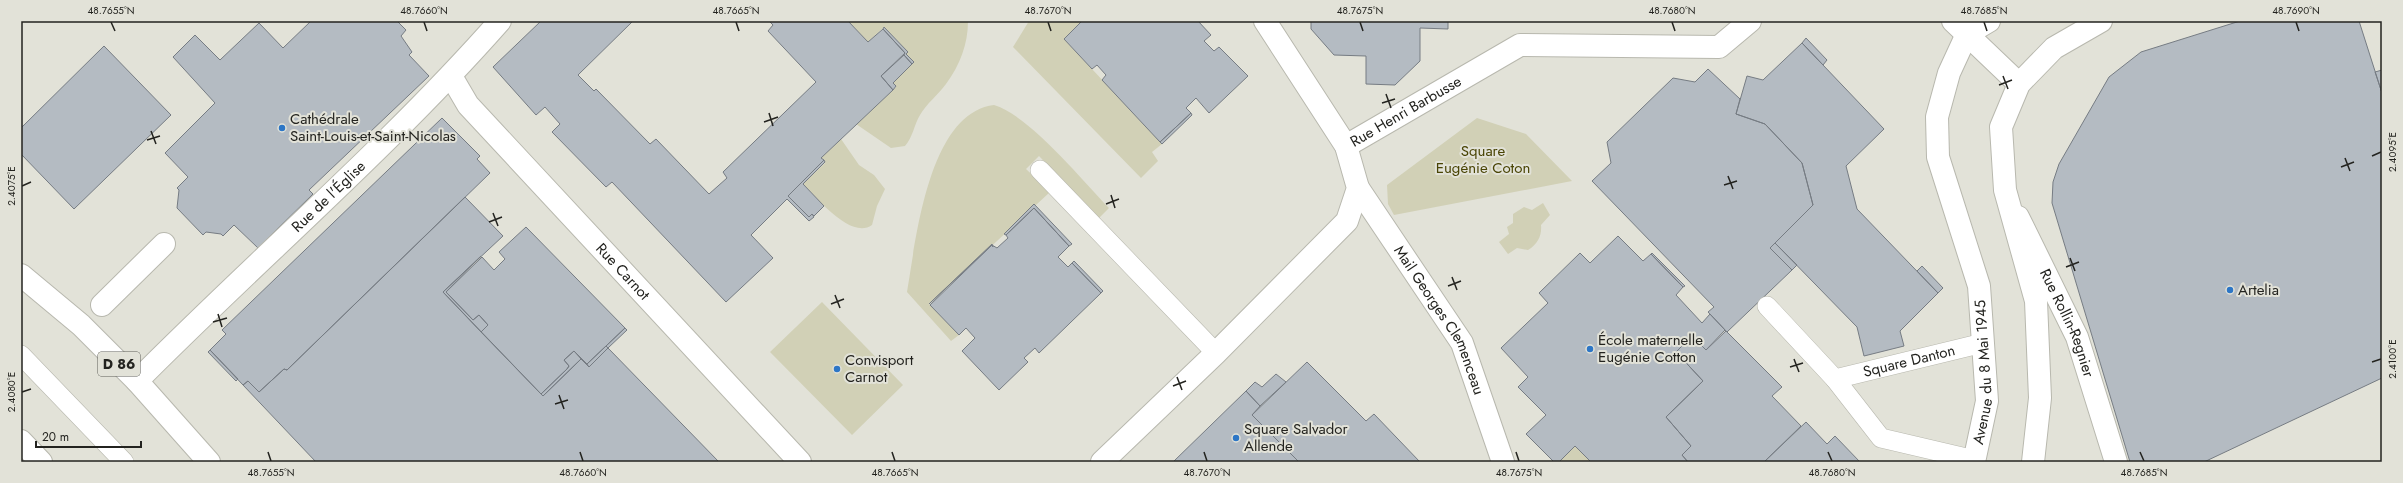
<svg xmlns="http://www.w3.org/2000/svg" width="2403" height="483" font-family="Jost,sans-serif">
<rect width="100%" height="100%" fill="#e2e2d8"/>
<!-- green -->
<path fill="#d1d0b6" d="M848,21H968C968,44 960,65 946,84C938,95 927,103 920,115C914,125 913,137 905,146L891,148L856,124L896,87L893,83L914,62L906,54L908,52L884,27L868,42Z
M1029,21H1082L1064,39L1162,144L1152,152L1158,161L1141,178L1013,47Z
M994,105C1030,116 1081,179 1109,208L1099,218L1039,156L1026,169L1050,192L929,304L959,335L951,341L907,292C916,241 928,113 994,105Z
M1477,118L1526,134L1572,181L1394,215L1388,204L1387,185Z
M841,139L859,165L874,175L885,189L877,206L872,225C851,240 817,198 803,184L825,163L821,158Z
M1543,203L1550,215L1541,225C1542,235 1538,244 1528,250L1517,248L1508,254L1499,242L1509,234L1507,227L1513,223V214L1524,207L1532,210Z
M822,302L903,385L852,435L770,352Z
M1575,446L1591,462H1557Z"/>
<!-- building -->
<path fill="#b4bbc2" stroke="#767c83" d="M311,21H397L406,30L401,36L412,52L409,55L429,76L309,190L313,194L258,248L234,225L223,236L221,234L206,232L203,235L177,208L179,190L177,188L188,177L165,153L215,103L173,57L195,35L220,60L259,23L283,48Z
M541,21H633L578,75L594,91L596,89L650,144L656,139L709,194L727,178L723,172L816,82L768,31L773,25L769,21H848L868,42L883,29L905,53L881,76L893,90L821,158L824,160L788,196L809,217L812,214L814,217L809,221L787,199L751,235L773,258L726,302L612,182L606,187L552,132L560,124L545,107L536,115L493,67Z
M1082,21H1198L1211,35L1204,41L1214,51L1219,47L1248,76L1209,113L1196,98L1186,108L1191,113L1160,142L1102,80L1106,75L1097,65L1092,69L1064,39Z
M1311,21H1448V29L1420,28V61L1395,85L1366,84V56L1334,55L1311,29Z
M2240,21H2359L2382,93V378L2204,462H2130L2052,203L2053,182L2059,164L2109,77L2141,52Z
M884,27L908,52L906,54L914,62L912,64L904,55L905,53L883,29Z
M1806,38L1827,60L1823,65L1802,43Z
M1802,43L1884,129L1846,166L1857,209L1938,293L1900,331L1904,346L1864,356L1857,327L1775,243L1813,205L1802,163L1765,124L1736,114L1747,76L1763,80Z
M104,46L171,115L74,209L21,154V128Z
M904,55L912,64L893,83L896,86L893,90L881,76Z
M1708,69L1740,99L1736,114L1765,124L1802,163L1813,205L1770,248L1792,270L1727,332L1708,312L1714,307L1592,181L1611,163L1607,142L1673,78L1695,82Z
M2382,70V93L2375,72Z
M1191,113L1192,115L1162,144L1160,142Z
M442,118L480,156L477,159L490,173L287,370L284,369L259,392L248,381L243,385L210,350L226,334L222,330Z
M824,160L825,162L803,184L824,206L814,216L812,214L809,217L788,196Z
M465,197L503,236L443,292L541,394L543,396L581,359L589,367L608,348L719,462H316L243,385L248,381L259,392L284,369L287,370Z
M1034,204L1072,244L1069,246L1034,208L1006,235L1004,234Z
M1034,208L1069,246L1058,257L1068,267L1072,263L1101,293L1039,353L1035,348L1024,358L1028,362L999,390L962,351L975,338L966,328L959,335L930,305L992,245L997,248L1008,238L1006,235Z
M526,227L625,328L587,364L574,351L564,360L569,366L567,369L541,394L481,332L488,325L479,315L473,320L446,292L482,257L494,270L505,259L499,252Z
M1618,236L1643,261L1651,254L1683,287L1676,295L1702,323L1710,314L1725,330L1706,350L1692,336L1676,352L1703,381L1666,417L1691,446L1682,455L1688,462H1591L1575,446L1559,462H1554L1526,434L1546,415L1518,387L1528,377L1501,348L1548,303L1539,293L1580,253L1590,263Z
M1775,243L1797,265L1792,270L1770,248Z
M992,244L993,247L992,245L929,304Z
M1652,253L1685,286L1683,287L1651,254Z
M481,256L446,292L473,320L479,315L488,325L481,332L443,292Z
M1074,261L1103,291L1101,293L1072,263Z
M1922,266L1943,288L1938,293L1917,271Z
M625,328L627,330L608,348L606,346Z
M1726,331L1782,387L1772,396L1801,426L1764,462H1688L1682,455L1691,446L1666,417L1703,381L1676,352L1692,336L1706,350Z
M606,346L608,348L589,367L587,364Z
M210,350L238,379L236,381L208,352Z
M574,351L581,359L543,396L541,394L567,369L569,366L564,360Z
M1307,362L1366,421L1374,414L1420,462H1299L1252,415Z
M1276,374L1286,382L1260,406L1246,391L1255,382L1262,387Z
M1246,391L1260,406L1252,415L1299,462H1173Z
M1806,422L1827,444L1835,436L1860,462H1764Z"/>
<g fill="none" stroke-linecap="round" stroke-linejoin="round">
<!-- lane casing -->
<g stroke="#b8b8ae" stroke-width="20">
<g id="lane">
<path d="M1040,170L1216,353"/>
<path id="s1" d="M1767,306L1835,379L1983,343"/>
<path d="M21,355L124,462"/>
<path d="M1835,379L1881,438L1975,460"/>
</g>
</g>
<!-- street casing -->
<g stroke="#b8b8ae" stroke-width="24">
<g id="street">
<path id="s2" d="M451,76L468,105L800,462"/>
<path id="s3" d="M1346,146L1520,45L1719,47L1750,21"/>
<path id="s4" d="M1358,188L1462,343L1503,462"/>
<path id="s5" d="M2018,217L2077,337L2116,462"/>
<path d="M102,305L164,244"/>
<path id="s6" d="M137,381C257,260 387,149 500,21"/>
<path d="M1102,462L1216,353L1347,221L1358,188L1346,146L1265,21"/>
</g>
</g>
<!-- secondary casing -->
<g stroke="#b8b8ae" stroke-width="24">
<g id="secondary">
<path d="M1953,21L2019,84"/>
<path id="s7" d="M1974,462L1987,401L1979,286L1938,157L1937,117L1949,73L1967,34L1989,21"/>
<path d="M2033,462L2040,398L2036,301L2005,190L2001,127L2019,84L2054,48L2101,21"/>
</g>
</g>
<!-- primary casing -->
<g stroke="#b8b8ae" stroke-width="24">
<path id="primary" d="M21,275L81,325L137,381L209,462
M21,441L41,462"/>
</g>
<!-- lane -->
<use href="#lane" stroke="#fff" stroke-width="19"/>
<!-- street -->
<use href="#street" stroke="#fff" stroke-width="22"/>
<!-- secondary -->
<use href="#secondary" stroke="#fff" stroke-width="22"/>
<!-- primary -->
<use href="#primary" stroke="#fff" stroke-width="22"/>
</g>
<!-- ticks -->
<path fill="none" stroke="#23231f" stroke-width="1.5" d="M111,22L115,31M424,22L427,31M736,22L739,31M1048,22L1051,31M1360,22L1363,31M1672,22L1675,31M1984,22L1987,31M2296,22L2299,31M2003,76L2008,89M1999,85L2012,80M1386,94L1391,108M1382,103L1395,99M769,113L773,126M764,122L778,117M151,131L156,144M147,140L160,136M2372,156L2381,152M2345,158L2350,171M2341,167L2354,162M1728,176L1733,189M1724,185L1737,181M22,186L31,182M1111,195L1115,208M1106,204L1119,199M493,213L498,226M489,222L502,217M2070,258L2075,271M2066,267L2079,262M1452,277L1457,290M1448,286L1461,281M835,295L840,308M831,304L844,299M218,314L222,327M213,322L227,318M1794,359L1799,372M2372,362L2381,359M1790,367L1803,363M1177,377L1182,390M1173,386L1186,381M22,392L31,389M559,395L564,409M555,404L568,400M268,452L271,461M580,452L583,461M892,452L895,461M1204,452L1207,461M1516,452L1519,461M1828,452L1832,461M2140,452L2144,461"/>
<!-- markers -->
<g fill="#2d76c6" stroke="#e2e2d8" stroke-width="1.5">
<circle cx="282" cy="128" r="4"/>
<circle cx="2230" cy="290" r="4"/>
<circle cx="1590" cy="349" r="4"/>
<circle cx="837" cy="369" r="4"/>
<circle cx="1236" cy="438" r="4"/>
</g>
<g text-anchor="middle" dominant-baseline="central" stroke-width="4" stroke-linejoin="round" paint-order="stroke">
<!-- shield labels -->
<rect fill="#e2e2d8" stroke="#5c5c56" stroke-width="1" x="98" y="352" width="42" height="24" rx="3"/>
<g font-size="14" font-weight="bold" fill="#23231f">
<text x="119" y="364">D 86</text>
</g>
<!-- street labels -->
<g font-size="15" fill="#23231f" stroke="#e2e2d8">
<text stroke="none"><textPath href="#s3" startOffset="69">Rue Henri Barbusse</textPath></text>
<text stroke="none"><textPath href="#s6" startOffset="266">Rue de l'Église</textPath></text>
<text stroke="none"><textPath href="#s2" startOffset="261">Rue Carnot</textPath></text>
<text stroke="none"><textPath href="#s4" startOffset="156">Mail Georges Clemenceau</textPath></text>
<text stroke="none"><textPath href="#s5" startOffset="117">Rue Rollin-Regnier</textPath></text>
<text stroke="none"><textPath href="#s1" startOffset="176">Square Danton</textPath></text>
<text stroke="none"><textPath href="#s7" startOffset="91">Avenue du 8 Mai 1945</textPath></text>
</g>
<!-- poi labels -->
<g font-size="15" fill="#23231f" stroke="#e2e2d8" text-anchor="start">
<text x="290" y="119">Cathédrale<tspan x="290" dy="17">Saint-Louis-et-Saint-Nicolas</tspan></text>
<text x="2238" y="290">Artelia</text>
<text x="1598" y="340">École maternelle<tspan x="1598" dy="17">Eugénie Cotton</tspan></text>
<text x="845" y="360">Convisport<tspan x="845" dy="17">Carnot</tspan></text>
<text x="1244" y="429">Square Salvador<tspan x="1244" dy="17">Allende</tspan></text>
</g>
<!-- park labels -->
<g font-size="15" fill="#494404" stroke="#e2e2d8">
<text x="1483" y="151">Square<tspan x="1483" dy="17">Eugénie Coton</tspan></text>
</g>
</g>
<!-- border -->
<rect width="2403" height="483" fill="none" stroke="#e2e2d8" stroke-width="44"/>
<!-- scale -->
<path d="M36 441v6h105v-6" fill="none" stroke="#23231f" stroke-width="2"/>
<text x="42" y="441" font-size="12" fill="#23231f" stroke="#e2e2d8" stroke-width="3" paint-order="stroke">20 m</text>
<rect x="22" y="22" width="2359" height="439" fill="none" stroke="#23231f" stroke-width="1.5"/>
<g font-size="10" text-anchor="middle" fill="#23231f">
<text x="111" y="14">48.7655°N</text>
<text x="424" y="14">48.7660°N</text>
<text x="736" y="14">48.7665°N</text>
<text x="1048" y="14">48.7670°N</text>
<text x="1360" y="14">48.7675°N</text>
<text x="1672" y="14">48.7680°N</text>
<text x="1984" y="14">48.7685°N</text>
<text x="2296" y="14">48.7690°N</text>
<text transform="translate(2392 152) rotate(-90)" y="4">2.4095°E</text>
<text transform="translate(11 186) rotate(-90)" y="4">2.4075°E</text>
<text transform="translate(2392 359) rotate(-90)" y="4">2.4100°E</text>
<text transform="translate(11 392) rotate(-90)" y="4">2.4080°E</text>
<text x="271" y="476">48.7655°N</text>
<text x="583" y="476">48.7660°N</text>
<text x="895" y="476">48.7665°N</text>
<text x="1207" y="476">48.7670°N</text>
<text x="1519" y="476">48.7675°N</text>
<text x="1832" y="476">48.7680°N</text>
<text x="2144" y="476">48.7685°N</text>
</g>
</svg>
